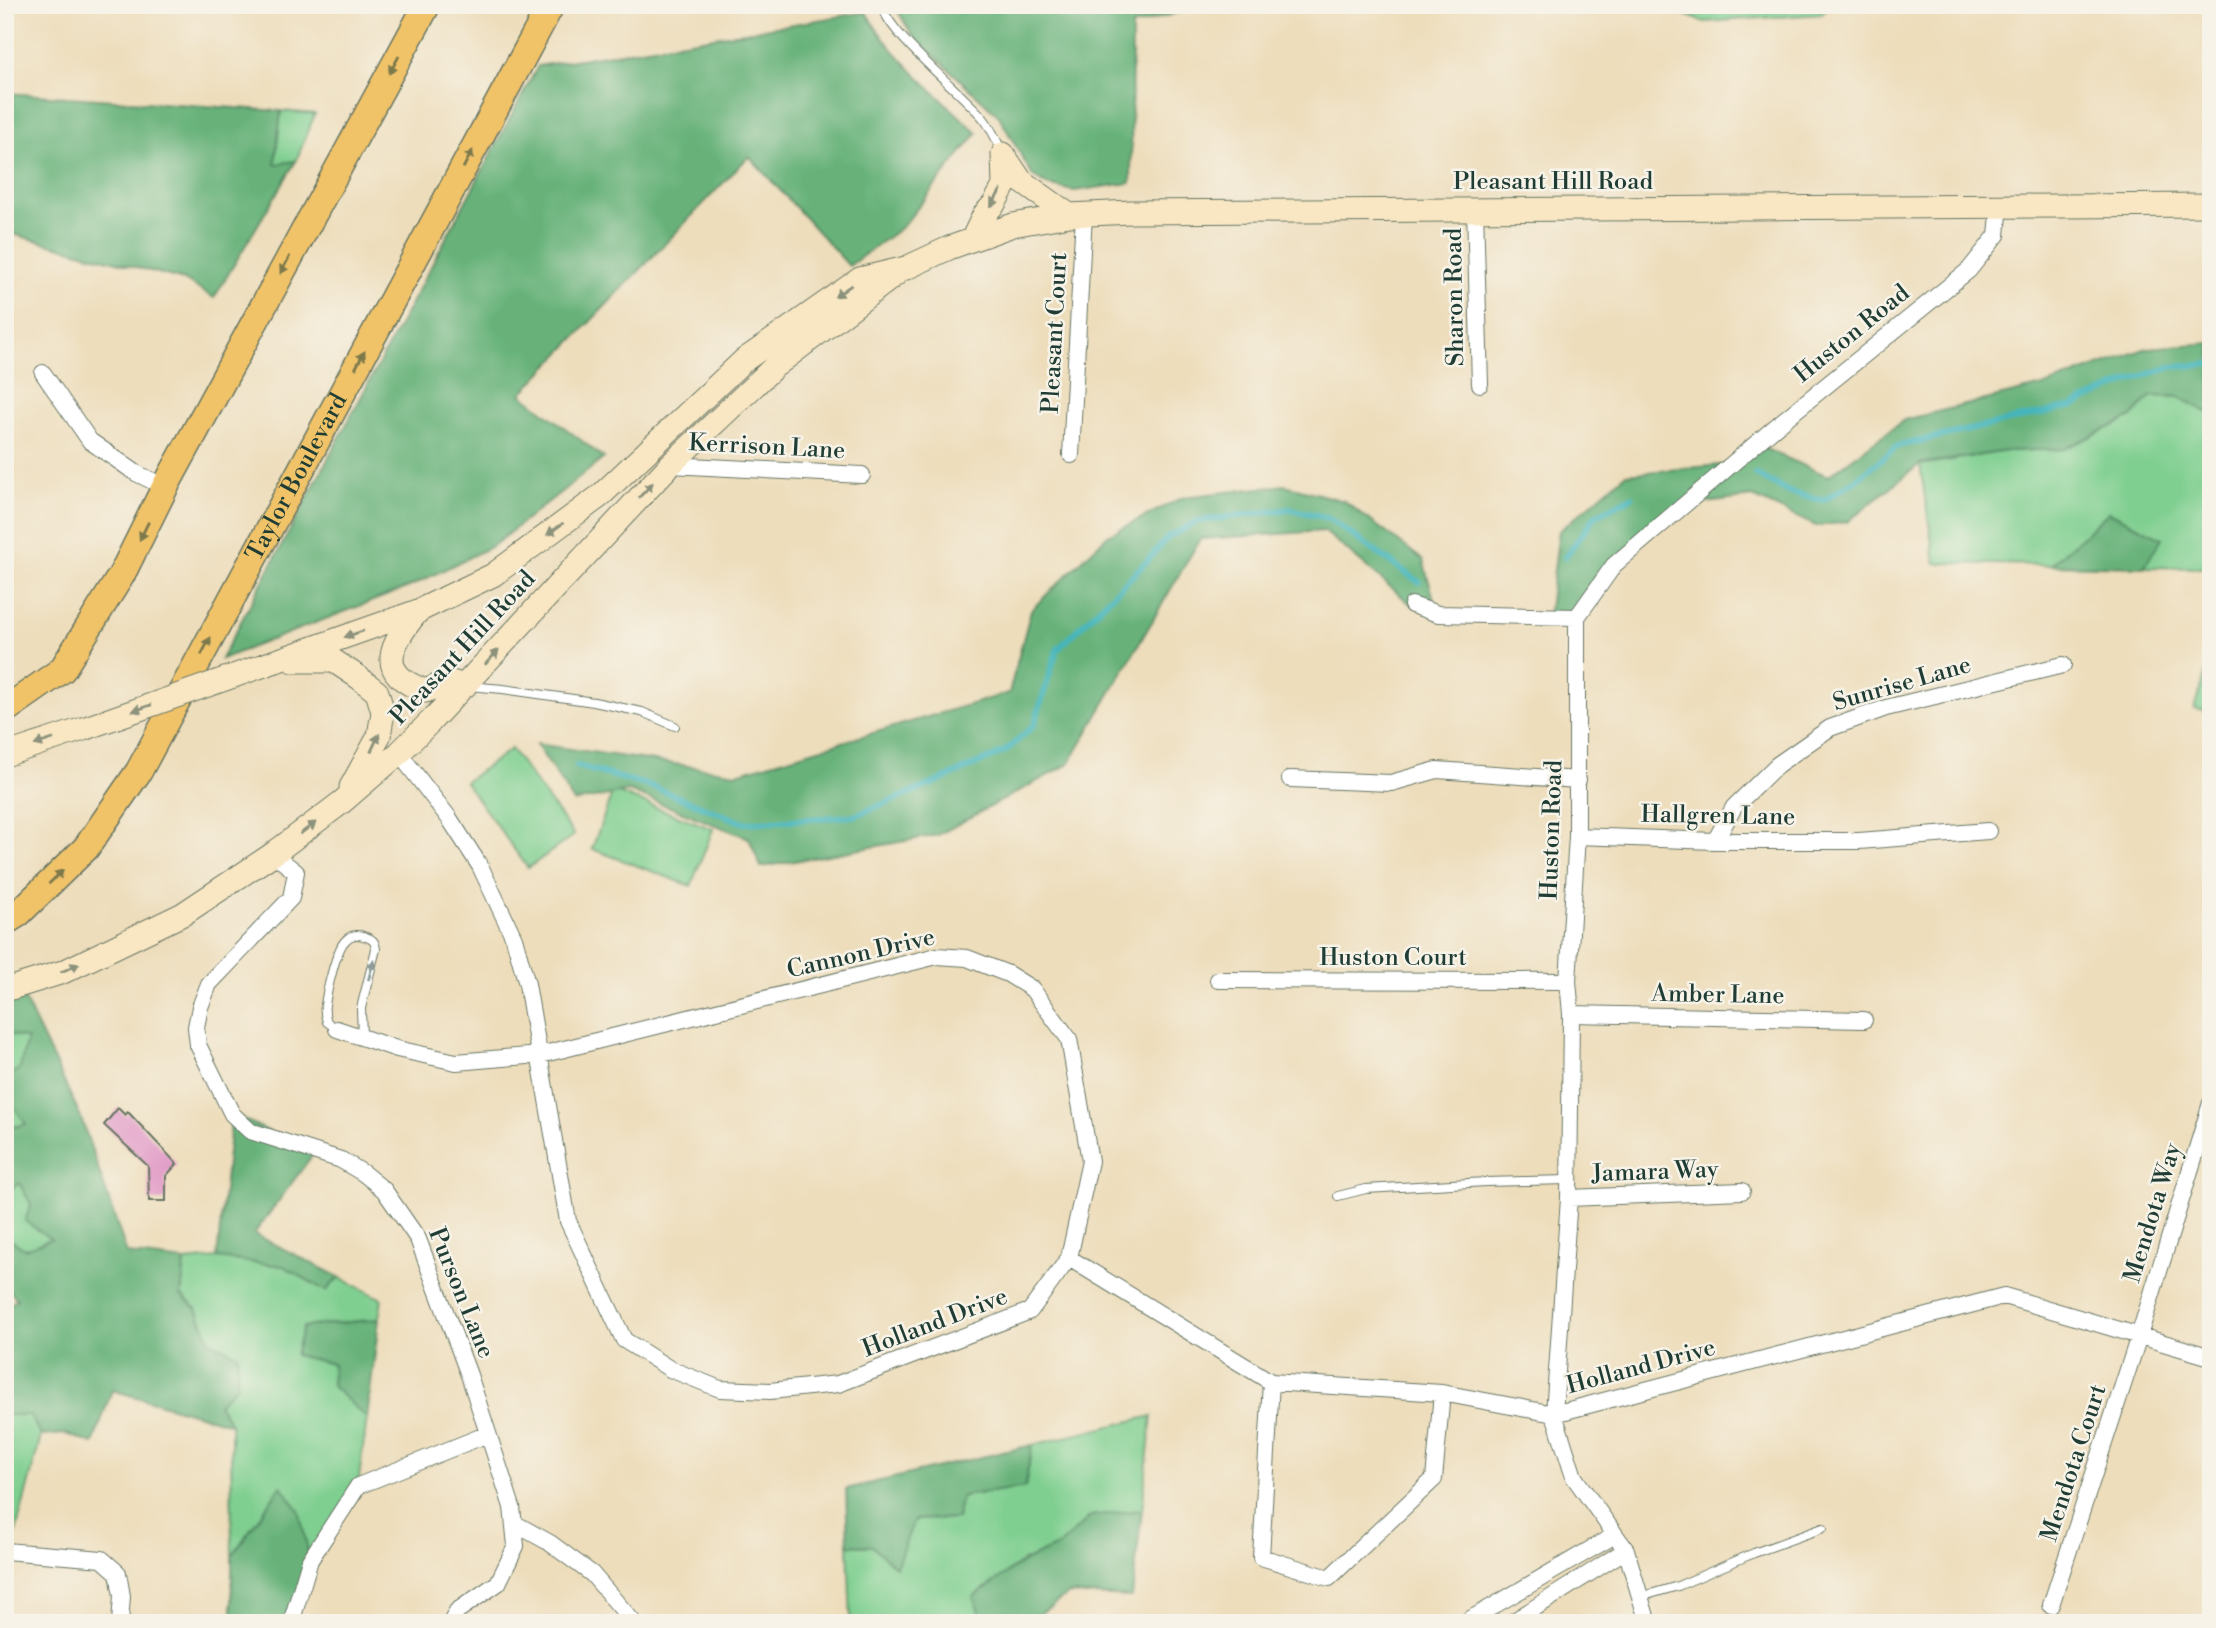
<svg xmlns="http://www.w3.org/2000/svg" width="2216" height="1628" font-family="'Libre Bodoni',serif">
<rect width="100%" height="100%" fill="#f7f3e8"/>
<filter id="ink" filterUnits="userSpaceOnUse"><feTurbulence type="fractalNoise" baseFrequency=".0143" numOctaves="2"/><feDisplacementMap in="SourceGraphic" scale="14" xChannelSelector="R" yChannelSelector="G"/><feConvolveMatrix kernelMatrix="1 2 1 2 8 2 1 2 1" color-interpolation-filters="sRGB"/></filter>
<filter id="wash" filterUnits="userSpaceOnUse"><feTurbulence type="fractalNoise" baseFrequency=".00686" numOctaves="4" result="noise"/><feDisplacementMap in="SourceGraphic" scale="28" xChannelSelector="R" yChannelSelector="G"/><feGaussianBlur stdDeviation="1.57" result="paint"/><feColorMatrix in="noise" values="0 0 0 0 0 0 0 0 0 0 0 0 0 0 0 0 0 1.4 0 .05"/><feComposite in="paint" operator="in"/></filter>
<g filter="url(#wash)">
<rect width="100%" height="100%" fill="#edddbb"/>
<!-- green -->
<path fill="#7fcf90" stroke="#4f8662" stroke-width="2" d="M1658,5H1829L1822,14L1704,22Z
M281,111L315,114L296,161L274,165Z
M2151,396L2179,397L2211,414V568L2144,567L2161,538L2109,512L2051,565L1935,563L1920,465L2007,451L2064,449L2132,417Z
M2211,656V712L2194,709Z
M511,749L574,835L528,868L465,782Z
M613,791L713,829L691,886L592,849Z
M5,1033L27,1038L20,1068L5,1079Z
M5,1093L27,1125L5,1129Z
M19,1183L52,1239L25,1249L7,1238L5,1239V1193Z
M217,1258L283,1266L326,1291L339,1277L382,1299L379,1319L303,1327L295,1355L333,1364L332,1386L367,1418L358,1486L310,1560L281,1486L232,1556L231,1424L218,1404L209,1341L197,1309L181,1295L185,1261Z
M5,1415H30L41,1436L11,1551L5,1544Z
M1152,1416L1142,1510L1091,1516L1060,1545L1023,1561L973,1597L984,1623H851L848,1545L872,1546L913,1520L957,1518L962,1496L1025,1487L1032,1445Z"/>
<!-- forest -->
<path fill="#67b27a" stroke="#437857" stroke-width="2" d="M894,5H1204L1132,26L1131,183L1074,191L1047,185L1032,175L999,116L913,36Z
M866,12C890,55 941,98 977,133L903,226L849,266L749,156L521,394L604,458L494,545L409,587L221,659L538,66Z
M5,93L281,111L275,164L296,161L214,298L184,280L5,232Z
M2211,343V414L2179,397L2151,396L2132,417L2064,449L2007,451L1920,464L1847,522L1816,526L1753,497L1682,506L1614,565L1577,617H1548L1559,531L1626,474L1731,464L1754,444L1828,476L1904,420L2051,384L2147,348Z
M1285,485L1344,501L1423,560L1438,614L1412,605L1324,531L1200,539L1069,764L938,835L761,867L749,838L629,791L574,802L536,744L737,773L1009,693L1031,610L1108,535L1184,497Z
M2109,512L2162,538L2144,567L2051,565Z
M18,986L80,1115L127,1254L185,1261L181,1295L197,1309L210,1341L238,1355L237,1386L218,1404L231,1424L112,1390L93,1444L66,1434L41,1436L30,1415H5V1307L17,1299L5,1286V1239L7,1238L25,1249L51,1239L25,1221L31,1204L19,1183L5,1193V1129L26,1124L5,1093V1079L20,1068L27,1039L5,1033V990Z
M232,1114L314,1153L254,1234L339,1277L326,1291L283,1266L217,1258Z
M379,1319L367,1418L332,1386L333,1364L295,1355L303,1327Z
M1032,1445L1025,1487L962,1496L957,1518L914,1520L896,1567L872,1546L848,1545L846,1489Z
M281,1486L299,1510L310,1560L291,1623H232V1556Z
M1142,1510L1132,1597L1069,1594L1026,1623H984L973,1597L1024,1561L1060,1545L1091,1516Z"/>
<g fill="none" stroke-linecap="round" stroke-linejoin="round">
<!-- stream -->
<path stroke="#45b5bb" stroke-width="6" d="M1755,474L1791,493L1824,500L1854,481L1898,446L2070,407L2134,379L2170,367L2211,364
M1565,557L1596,515L1632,497
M577,766L653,787L744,823L854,816L930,785L1006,751L1034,725L1057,650L1148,560L1168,537L1199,521L1290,509L1328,518L1419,582"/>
</g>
<g id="blocks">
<!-- building -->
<path fill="#e096c5" d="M118,1108L125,1115L128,1112L177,1164L166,1176V1201H149L148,1166L104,1125Z"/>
</g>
</g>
<g filter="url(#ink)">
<use href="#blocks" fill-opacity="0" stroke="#677563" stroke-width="2"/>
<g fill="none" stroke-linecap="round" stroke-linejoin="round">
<!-- service casing -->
<g stroke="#677563" stroke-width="10">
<path id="service" d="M882,5C887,33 962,93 984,119C992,129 997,142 1003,153
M468,686L503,689L594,702L642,712L675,726
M337,1029L327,1022C325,1016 324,1011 325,1005C327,991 336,950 345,941C351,934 359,934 366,937C373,939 375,942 376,949L361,1008L362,1037
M1338,1196L1366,1189L1486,1182L1569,1180
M1640,1597L1678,1586L1754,1553L1823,1528"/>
</g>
<!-- minor casing -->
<g stroke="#677563" stroke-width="18">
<path id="minor" d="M1475,209L1480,384
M43,373L90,441L136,473L165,487
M1071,455L1084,214
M670,465L862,475
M1412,605L1438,614L1577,617
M399,753L449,818L480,866L514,938L527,984L568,1221L624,1340L670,1369L720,1389L770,1391L838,1384L1030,1311L1069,1258L1271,1382L1442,1393L1554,1414L2004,1296L2211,1357
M1290,779L1391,783L1437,770L1578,780
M1577,836L1715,841H1859L1988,831
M1715,841L1734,807L1777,765L1830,728L1886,708L2063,665
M273,854L296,872L291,898L209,984L200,1007L196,1027L198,1045L232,1114L250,1131L341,1160L363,1173L384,1190L418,1239L469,1375L512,1507L516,1546L498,1583L457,1611L451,1623
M1218,980L1568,981
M1571,1014L1864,1020
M337,1029L397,1049L456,1062L540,1055L937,956L967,958L1008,974L1032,989L1069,1039L1090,1161L1069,1258
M1569,1198L1742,1191
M1271,1382L1261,1557L1329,1578L1434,1479L1442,1393
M514,1523L550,1543L592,1574L634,1623
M5,1551L102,1559L118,1573L122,1596L120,1623
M2051,1605L2139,1336L2211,1103
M291,1623L310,1560L358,1486L488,1434
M1464,1623L1615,1535
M1511,1623L1626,1550
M1648,1623L1626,1550L1574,1477L1554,1414L1569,1198L1571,1014L1568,981L1577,836V617L1614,565L1780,423L1969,270L1997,235L2000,205"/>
</g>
<!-- secondary casing -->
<g stroke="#677563" stroke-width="25">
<path id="secondary" d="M1003,154L1021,181L1069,215
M973,238L984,215L994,204L1004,186L1003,154
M418,611C391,644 373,673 426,691L448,681L465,686
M276,661L418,611L493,575L600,496L743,361L860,279L906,268L949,248L1013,225L1069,215L1131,212L2211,205
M294,661H334L358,677L377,692L383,712L379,736L351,787
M5,755L83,729
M5,990L63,972L183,914L273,854L342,802L399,753L431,721L670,465L775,366L896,274"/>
</g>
<!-- primary casing -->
<g stroke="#677563" stroke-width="29">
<g id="primary">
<path d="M5,710L62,670L122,574L165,487L427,5"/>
<path id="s1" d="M5,922L18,914L86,848L139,771L551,5"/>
</g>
</g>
<!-- service -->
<use href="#service" stroke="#fff" stroke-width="8"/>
<!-- minor -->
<use href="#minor" stroke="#fff" stroke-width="16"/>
<!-- secondary -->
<use href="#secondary" stroke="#f9e7c3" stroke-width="23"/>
<!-- primary -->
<use href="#primary" stroke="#f1c369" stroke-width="26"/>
<!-- secondary-bridge casing -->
<g stroke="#677563" stroke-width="25" stroke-linecap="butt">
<path id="secondary-bridge" d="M83,729L276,661"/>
</g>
<!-- secondary-bridge -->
<use href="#secondary-bridge" stroke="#f9e7c3" stroke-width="23"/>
</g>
<!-- one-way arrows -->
<defs><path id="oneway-solid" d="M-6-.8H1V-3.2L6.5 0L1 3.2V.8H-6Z" transform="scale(1.75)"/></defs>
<g fill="#7d794c">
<use href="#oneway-solid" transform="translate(394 65) rotate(119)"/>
<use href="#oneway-solid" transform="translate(468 159) rotate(-62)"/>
<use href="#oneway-solid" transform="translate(285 265) rotate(118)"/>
<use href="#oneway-solid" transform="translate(360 360) rotate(-62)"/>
<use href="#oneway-solid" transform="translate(144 531) rotate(116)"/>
<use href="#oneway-solid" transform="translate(206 646) rotate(-62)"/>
<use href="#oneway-solid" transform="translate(56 877) rotate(-44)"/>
</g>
<g fill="#8c927c">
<use href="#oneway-solid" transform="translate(996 198) rotate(121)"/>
<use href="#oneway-solid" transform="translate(843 291) rotate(145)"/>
<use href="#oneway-solid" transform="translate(646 490) rotate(-47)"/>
<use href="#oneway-solid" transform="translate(555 529) rotate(144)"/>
<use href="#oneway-solid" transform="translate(354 634) rotate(161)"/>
<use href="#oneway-solid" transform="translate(492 657) rotate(-47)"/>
<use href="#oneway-solid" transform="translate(142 708) rotate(161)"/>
<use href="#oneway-solid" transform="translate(44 742) rotate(162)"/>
<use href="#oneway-solid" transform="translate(375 743) rotate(-65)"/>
<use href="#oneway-solid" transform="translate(308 828) rotate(-37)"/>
<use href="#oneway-solid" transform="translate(70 968) rotate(-24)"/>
</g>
<use fill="#8f9e9a" href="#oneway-solid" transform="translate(371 970) rotate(-75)"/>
</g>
<g text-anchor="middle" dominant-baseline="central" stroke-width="5" stroke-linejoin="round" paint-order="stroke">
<!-- street labels -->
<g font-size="24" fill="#1f3d34" stroke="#f7f3e8">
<text x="1553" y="182">Pleasant Hill Road</text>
<text transform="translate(1455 297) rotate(-91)">Sharon Road</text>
<text transform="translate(1055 333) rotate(-87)">Pleasant Court</text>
<text transform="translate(1852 334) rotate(-39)">Huston Road</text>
<text transform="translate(767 447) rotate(3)">Kerrison Lane</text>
<text stroke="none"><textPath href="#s1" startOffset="537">Taylor Boulevard</textPath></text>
<text transform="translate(463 648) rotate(-47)">Pleasant Hill Road</text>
<text transform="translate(1902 684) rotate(-16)">Sunrise Lane</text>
<text transform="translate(1718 816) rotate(1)">Hallgren Lane</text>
<text transform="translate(1552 830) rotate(-88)">Huston Road</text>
<text transform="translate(861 954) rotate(-13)">Cannon Drive</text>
<text x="1393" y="958">Huston Court</text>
<text transform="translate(1718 995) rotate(1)">Amber Lane</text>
<text transform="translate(1655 1172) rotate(-2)">Jamara Way</text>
<text transform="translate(2153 1213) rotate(-73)">Mendota Way</text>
<text transform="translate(461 1293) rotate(68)">Purson Lane</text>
<text transform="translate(935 1323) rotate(-21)">Holland Drive</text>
<text transform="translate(1641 1367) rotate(-15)">Holland Drive</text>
<text transform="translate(2074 1463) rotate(-72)">Mendota Court</text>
</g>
</g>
<!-- margin -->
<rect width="2216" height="1628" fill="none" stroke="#f7f3e8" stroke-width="28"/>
</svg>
